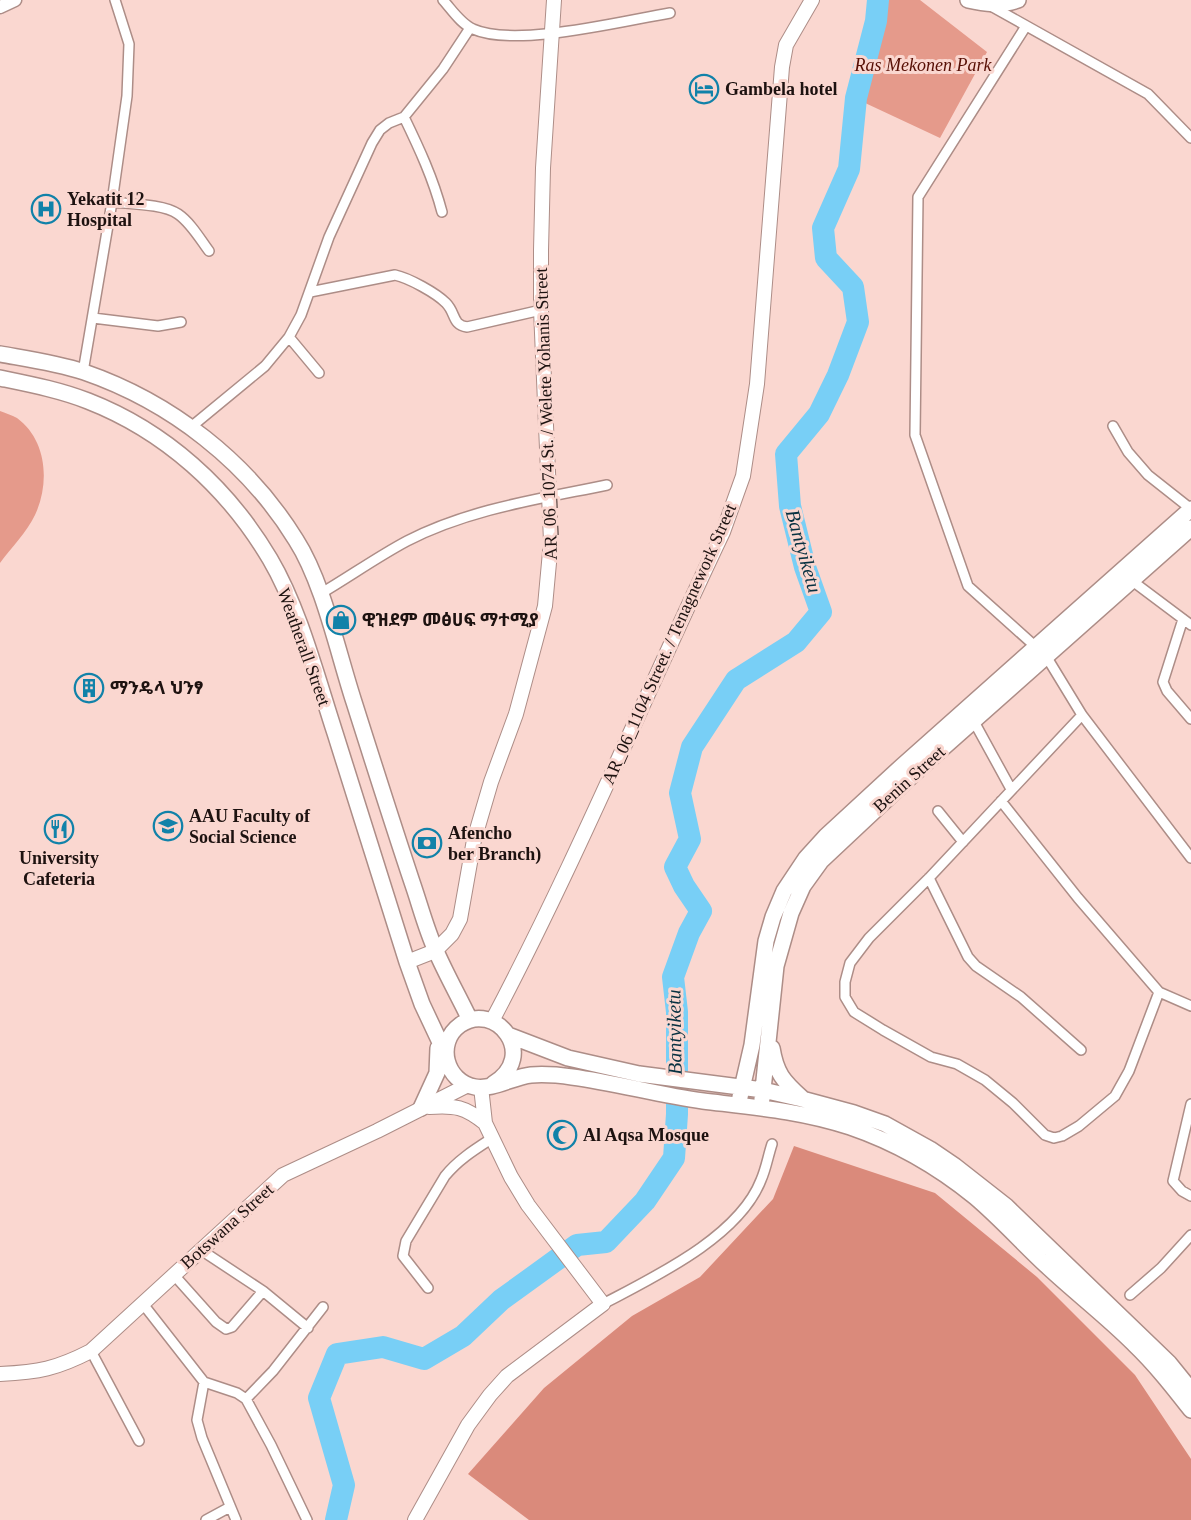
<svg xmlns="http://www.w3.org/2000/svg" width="1191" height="1520" font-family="'Times New Roman','Noto Sans Ethiopic',serif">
<rect width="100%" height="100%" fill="#fad7d0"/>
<!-- green -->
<path fill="#e59a8b" d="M886,0H920L987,52L940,138L863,102Z
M0,411C5,413 12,415 17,418C47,440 50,483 35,515C27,532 11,548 0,563Z"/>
<!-- forest -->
<path fill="#da8a7b" d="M794,1146L935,1193L1037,1277L1135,1375L1191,1459V1520H529L468,1474L544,1388L632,1316L700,1277L773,1199Z"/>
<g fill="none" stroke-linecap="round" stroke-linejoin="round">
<!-- river -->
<path stroke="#78cff6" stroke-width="22" d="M336,1520L344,1485L319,1398L337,1354L383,1347L424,1359L463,1336L501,1300L577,1245L606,1242L645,1201L674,1158L677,1114V1012L673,977L689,933L701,911L684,886L675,867L690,839L680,793L692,747L736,680L796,642L821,612L805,567L790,506L786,454L819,414L838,375L858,322L853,287L826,258L823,228L849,169L856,98L876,21L878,0"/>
<!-- minor casing -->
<g stroke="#ad8d87" stroke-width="12">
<path id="minor" d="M443,0C452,10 461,24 473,29C515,48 622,21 670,13
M991,6L1148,94L1191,138
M1026,26L918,197L915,435L968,586L1046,656L1082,715L1191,858
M404,117C419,148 433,178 442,212
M112,202C130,204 164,204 178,214C191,223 200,239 209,251
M310,292L395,275C409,278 436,293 446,303C456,313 452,325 467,327L541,310
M93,318L158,326L181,322
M289,337L319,373
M83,372L112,202L127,96L129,44L115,0
M1113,426L1128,452L1148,475L1191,509
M191,427L265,366L289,337L301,315L329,237L372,143L380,130L389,123L404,117L443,69L470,28
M1131,580L1191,625
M320,594C349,577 377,557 407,541C469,509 539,499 607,485
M1183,619L1163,682L1167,691L1191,719
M1082,715L929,878L869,938L850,963L845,982V997L854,1012L883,1030L931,1057L957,1064L985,1080L1013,1103L1045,1135L1054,1138L1062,1136L1079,1126L1115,1096L1129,1071L1159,992
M972,718L1011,789
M1001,801L1078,898L1159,992L1191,1006
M938,811L963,842
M929,878L968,957L976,966L1021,997L1081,1050
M1191,1104L1173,1181L1182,1191L1191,1196
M174,1275L216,1322L226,1329L232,1327L263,1291L201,1250
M428,1288L403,1256L406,1241L445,1176C458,1160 474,1150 491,1139
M263,1291L308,1328
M1130,1295L1161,1268L1191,1235
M143,1304L204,1382L237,1393L246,1399L271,1445L307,1520
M603,1304C654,1277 739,1237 761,1180C766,1169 768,1156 772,1144
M91,1351L139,1441
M204,1382L197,1420L202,1438L236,1520
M246,1399L273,1371L323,1307
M206,1520L230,1507"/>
</g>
<!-- tertiary casing -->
<g stroke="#ad8d87" stroke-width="15">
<path id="tertiary" d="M0,7L15,0"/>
</g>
<!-- secondary casing -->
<g stroke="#ad8d87" stroke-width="16">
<path id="secondary" d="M407,962L435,951L452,934L460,919L474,840L491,782L516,714L545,606L551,541L541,310V250L543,168L554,0
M492,1021C576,862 645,695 723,532L743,476L757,384L782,67L786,45L812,0
M429,1107C455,1105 465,1107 485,1123
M0,1374C39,1372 56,1369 91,1351L283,1175L377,1131L468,1085
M415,1520L468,1425L490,1395L507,1376L603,1304L528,1205L511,1177L485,1123L481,1087"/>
</g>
<!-- primary casing -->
<g stroke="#ad8d87" stroke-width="18">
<path id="primary" d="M968,0C985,4 1001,6 1018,0
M0,354C28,359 57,363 84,372C171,402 248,462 296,540C323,582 338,653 354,702C373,762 392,822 412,882C420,905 426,929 436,951C446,974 459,997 470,1020
M0,378C29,384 60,390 88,401C165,431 228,488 270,559C299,608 317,678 335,733C359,809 383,886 407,962L422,1004L445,1053
M508,1035L568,1058L639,1074L763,1090L802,1099L854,1113L885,1124L930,1149L955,1166L1006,1206L1169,1363L1191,1390
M772,1048C776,1073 783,1081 802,1098
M493,1084C540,1055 495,1000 460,1025C435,1043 446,1082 475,1087C493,1090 513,1077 531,1075C544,1074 558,1075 572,1077C616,1083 659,1095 703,1101C753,1107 802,1111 850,1127C894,1142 938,1167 975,1197C1001,1219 1024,1245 1049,1268C1077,1294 1107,1317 1134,1344C1155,1364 1173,1387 1191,1410
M740,1097L752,1045L766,941L773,917L784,891L806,858L826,836L902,766L1191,509
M762,1099L776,966L791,913L803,886L821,861L917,771L1191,528
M421,1108L437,1073L438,1048"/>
</g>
<!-- minor -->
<use href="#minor" stroke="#fff" stroke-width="9"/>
<!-- tertiary -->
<use href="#tertiary" stroke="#fff" stroke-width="12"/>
<!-- secondary -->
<use href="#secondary" stroke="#fff" stroke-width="14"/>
<!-- primary -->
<use href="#primary" stroke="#fff" stroke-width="15"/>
</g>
<!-- icons -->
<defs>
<g id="hotel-ring" transform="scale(1.5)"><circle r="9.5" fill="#fad7d0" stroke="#1182a9" stroke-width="1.5"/><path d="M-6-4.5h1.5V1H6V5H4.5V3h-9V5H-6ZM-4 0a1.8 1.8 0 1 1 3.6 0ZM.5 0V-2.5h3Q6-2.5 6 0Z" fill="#1182a9"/></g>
<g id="hospital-ring" transform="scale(1.5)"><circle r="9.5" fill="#fad7d0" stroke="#1182a9" stroke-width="1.5"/><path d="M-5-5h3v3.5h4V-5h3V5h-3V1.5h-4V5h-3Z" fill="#1182a9"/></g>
<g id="shop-ring" transform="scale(1.5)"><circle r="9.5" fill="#fad7d0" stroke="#1182a9" stroke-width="1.5"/><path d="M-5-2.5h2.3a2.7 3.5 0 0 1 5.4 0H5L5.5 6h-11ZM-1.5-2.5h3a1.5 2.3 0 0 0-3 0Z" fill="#1182a9"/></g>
<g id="building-ring" transform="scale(1.5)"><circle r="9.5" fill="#fad7d0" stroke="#1182a9" stroke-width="1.5"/><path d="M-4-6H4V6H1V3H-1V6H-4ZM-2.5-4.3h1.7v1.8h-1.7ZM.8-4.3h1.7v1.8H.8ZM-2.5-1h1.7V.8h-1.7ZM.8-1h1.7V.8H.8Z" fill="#1182a9"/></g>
<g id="university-ring" transform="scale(1.5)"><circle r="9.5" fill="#fad7d0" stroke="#1182a9" stroke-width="1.5"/><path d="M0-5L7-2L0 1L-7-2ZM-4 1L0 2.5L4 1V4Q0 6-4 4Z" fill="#1182a9"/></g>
<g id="restaurant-ring" transform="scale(1.5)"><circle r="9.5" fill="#fad7d0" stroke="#1182a9" stroke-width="1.5"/><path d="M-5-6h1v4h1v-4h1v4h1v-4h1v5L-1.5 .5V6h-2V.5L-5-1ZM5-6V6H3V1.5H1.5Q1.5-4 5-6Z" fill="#1182a9"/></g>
<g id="bank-ring" transform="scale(1.5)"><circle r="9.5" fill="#fad7d0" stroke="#1182a9" stroke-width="1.5"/><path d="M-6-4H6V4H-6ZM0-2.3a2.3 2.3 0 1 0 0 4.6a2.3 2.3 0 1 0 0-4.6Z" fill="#1182a9"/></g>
<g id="mosque-ring" transform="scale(1.5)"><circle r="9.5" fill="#fad7d0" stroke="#1182a9" stroke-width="1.5"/><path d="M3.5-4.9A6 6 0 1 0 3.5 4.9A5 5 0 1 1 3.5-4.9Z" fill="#1182a9"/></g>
</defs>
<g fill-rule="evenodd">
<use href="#hotel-ring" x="704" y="89"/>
<use href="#hospital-ring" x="46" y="209"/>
<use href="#shop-ring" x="341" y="620"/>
<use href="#building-ring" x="89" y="688"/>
<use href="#university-ring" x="168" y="826"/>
<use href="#restaurant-ring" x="59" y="829"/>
<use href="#bank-ring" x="427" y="843"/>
<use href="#mosque-ring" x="562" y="1135"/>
</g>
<g text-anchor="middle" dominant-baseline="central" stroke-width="6" stroke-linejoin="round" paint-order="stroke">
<!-- park labels -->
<g font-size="18" font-style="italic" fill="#570f05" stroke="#fad7d0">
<text x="923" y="65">Ras Mekonen Park</text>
</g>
<!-- poi labels -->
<g font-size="18" font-weight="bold" fill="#1d1210" stroke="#fad7d0" text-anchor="start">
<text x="725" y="89">Gambela hotel</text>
<text x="67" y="199">Yekatit 12<tspan x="67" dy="21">Hospital</tspan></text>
<text x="362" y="620">ዊዝደም መፅሀፍ ማተሚያ</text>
<text x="110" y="688">ማንዴላ ህንፃ</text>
<text x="189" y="816">AAU Faculty of<tspan x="189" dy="21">Social Science</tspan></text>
<text x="448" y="833">Afencho<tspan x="448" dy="21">ber Branch)</tspan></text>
<text x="59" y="858" text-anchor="middle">University<tspan x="59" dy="21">Cafeteria</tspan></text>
<text x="583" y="1135">Al Aqsa Mosque</text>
</g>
<!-- street labels -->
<g font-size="18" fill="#1d1210" stroke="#fad7d0">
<text transform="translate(546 414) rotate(-92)">AR_06_1074 St. / Welete Yohanis Street</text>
<text transform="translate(669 644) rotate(-66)">AR_06_1104 Street. / Tenagnework Street</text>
<text transform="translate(304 647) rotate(70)">Weatherall Street</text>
<text transform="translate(909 779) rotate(-42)">Benin Street</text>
<text transform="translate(227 1226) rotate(-42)">Botswana Street</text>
</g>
<!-- water labels -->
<g font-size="20" font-style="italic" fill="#073141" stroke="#fad7d0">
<text transform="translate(804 551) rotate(74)">Bantyiketu</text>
<text transform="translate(674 1032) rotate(-91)">Bantyiketu</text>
</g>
</g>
</svg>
